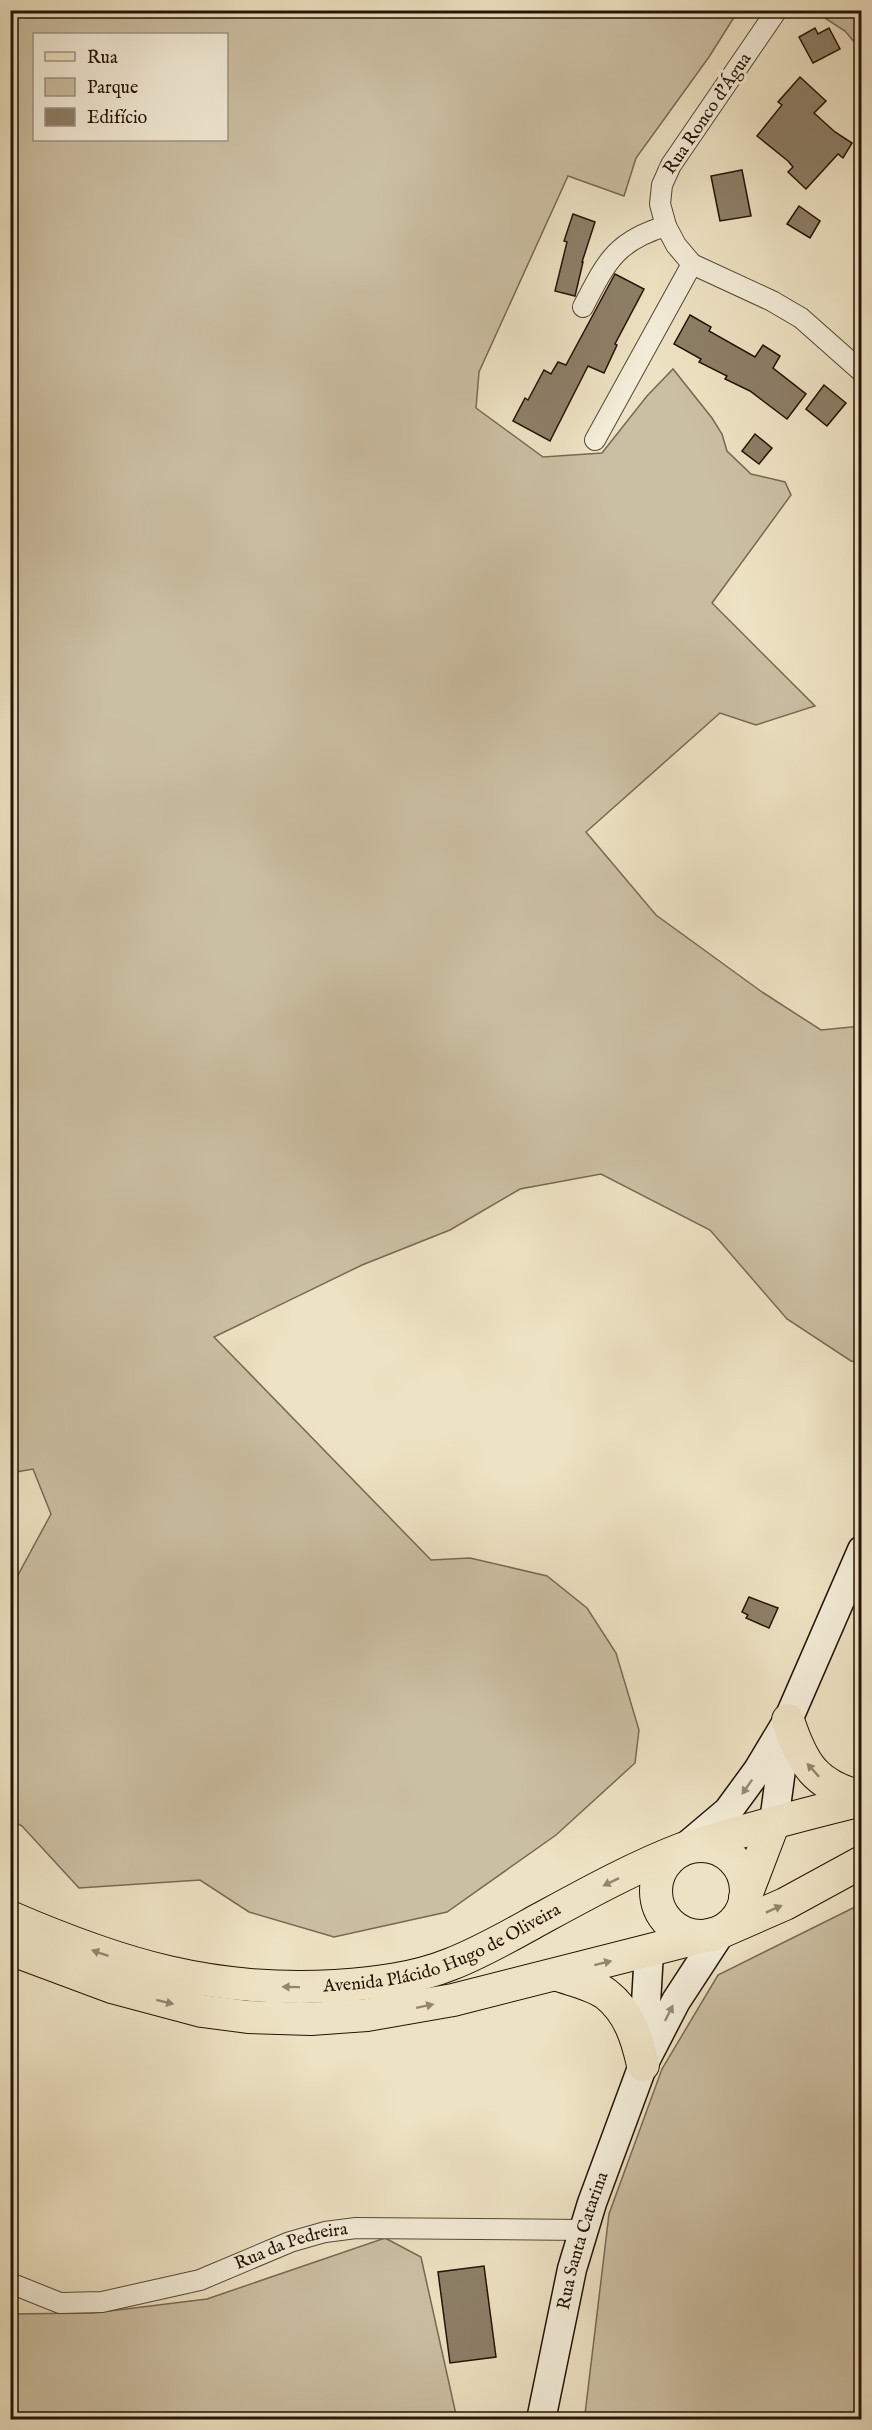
<svg xmlns="http://www.w3.org/2000/svg" width="872" height="2430" font-family="'IM FELL English',serif">
<rect width="100%" height="100%" fill="#ede2c3"/>
<filter id="stains"><feTurbulence type="fractalNoise" baseFrequency=".00333" numOctaves="4"/><feColorMatrix values="0 0 0 0 .2 0 0 0 0 .09 0 0 0 0 .02 0 0 0 .5 -.17"/></filter>
<radialGradient id="worn" r=".72"><stop offset=".6" stop-color="#630" stop-opacity="0"/><stop offset="1" stop-color="#630" stop-opacity=".3"/></radialGradient>
<!-- green -->
<path fill="#cbbfa3" stroke="#786954" stroke-width="1.5" fill-rule="evenodd" d="M11,10L738,11L709,57L636,158L624,196L568,176L479,372L476,408L543,457L602,453L647,396L673,369L712,418L722,434L727,451L751,474L785,482L791,495L712,603L815,706L756,725L720,713L586,832L656,915L762,992L821,1030L861,1026V1363L851,1361L787,1319L710,1230L601,1174L520,1189L450,1230L362,1265L214,1337L431,1560L470,1558L547,1576L587,1608L616,1653L639,1730L635,1763L556,1835L447,1912L334,1937L249,1912L200,1880L79,1888L22,1826L11,1820V1588L51,1514L33,1469L10,1473ZM34,34H226V140H34Z
M814,11H861V50L845,31Z
M861,1904V2419H589L585,2414L609,2214L662,2069L718,1975Z
M385,2238L421,2257L457,2419H11V2314L93,2313L207,2299Z"/>
<!-- building -->
<path fill="#8d7f68" stroke="#241306" stroke-width="1.5" d="M815,28L818,34L829,28L840,49L813,63L799,37Z
M800,77L826,101L814,113L835,132L852,143L843,158L838,154L806,189L788,172L793,167L788,161L757,136L782,105L778,102Z
M742,170L751,216L720,221L711,176Z
M799,206L820,221L810,238L787,224Z
M573,214L595,222L582,262H583L575,296L555,291L567,242L564,241Z
M615,274L644,289L615,344L617,345L604,373L588,366L550,441L513,421L525,398L528,400L544,370L551,374L558,362L566,365Z
M690,315L711,327L709,331L755,357L763,345L780,356L773,368L806,394L787,419L750,391L725,379L727,376L699,362L701,359L674,344Z
M824,385L846,403L827,426L806,409Z
M755,434L772,448L759,464L742,451Z
M749,1597L778,1608L769,1628L746,1618L748,1615L742,1612Z
M484,2266L496,2357L450,2363L438,2272Z"/>
<g fill="none" stroke-linecap="round" stroke-linejoin="round">
<!-- street casing -->
<g stroke="#564735" stroke-width="22">
<g id="street">
<path d="M777,10L671,165L662,185L660,204L666,226L676,245L692,264L772,301L801,318L862,372"/>
<path d="M583,307C606,263 615,241 666,226"/>
<path d="M595,440L692,264"/>
<path id="s1" d="M10,2283L60,2303L102,2302L200,2280L290,2242L325,2232L356,2228L582,2230"/>
</g>
</g>
<!-- secondary casing -->
<g stroke="#241306" stroke-width="31">
<g id="secondary">
<path d="M774,1822L786,1732"/>
<path d="M683,1849L728,1811L758,1770L788,1720L862,1550"/>
<path d="M643,2054L649,1952"/>
<path id="s2" d="M541,2420L572,2269L592,2203L643,2065L676,2001L721,1932"/>
</g>
</g>
<!-- primary casing -->
<g stroke="#241306" stroke-width="34">
<g id="primary">
<path d="M788,1720C802,1763 815,1786 862,1797"/>
<circle cx="701" cy="1891" r="45"/>
<path d="M745,1898L774,1822"/>
<path id="s3" d="M10,1917C121,1965 213,1993 335,1986C375,1983 414,1979 451,1964C482,1952 511,1935 540,1919C586,1894 633,1868 682,1849C698,1843 714,1840 730,1835C774,1822 817,1811 862,1800"/>
<path d="M10,1949L112,1987L202,2011L248,2017L311,2019L367,2015L453,2000L721,1932L785,1904L862,1862"/>
<path d="M558,1975C572,1980 594,1985 606,1994C629,2012 637,2038 643,2065"/>
</g>
</g>
<!-- street -->
<use href="#street" stroke="#f3ecd8" stroke-width="20"/>
<!-- secondary -->
<use href="#secondary" stroke="#f3ecd8" stroke-width="28"/>
<!-- primary -->
<use href="#primary" stroke="#ede2c3" stroke-width="32"/>
</g>
<!-- one-way arrows -->
<defs><path id="oneway-solid" d="M-6-.8H1V-3.2L6.5 0L1 3.2V.8H-6Z" transform="scale(1.5)"/></defs>
<g fill="#93856e">
<use href="#oneway-solid" transform="translate(813 1770) rotate(-132)"/>
<use href="#oneway-solid" transform="translate(611 1882) rotate(154)"/>
<use href="#oneway-solid" transform="translate(774 1909) rotate(-24)"/>
<use href="#oneway-solid" transform="translate(100 1953) rotate(-161)"/>
<use href="#oneway-solid" transform="translate(603 1963) rotate(-14)"/>
<use href="#oneway-solid" transform="translate(291 1987) rotate(-179)"/>
<use href="#oneway-solid" transform="translate(165 2002) rotate(14)"/>
<use href="#oneway-solid" transform="translate(425 2006) rotate(-12)"/>
</g>
<g fill="#968a7a">
<use href="#oneway-solid" transform="translate(747 1787) rotate(125)"/>
<use href="#oneway-solid" transform="translate(669 2013) rotate(-63)"/>
</g>
<g text-anchor="middle" dominant-baseline="central" stroke-width="6" stroke-linejoin="round" paint-order="stroke">
<!-- street labels -->
<g font-size="18" fill="#241306" stroke="#f3ecd8">
<text transform="translate(708 114) rotate(-56)">Rua Ronco d’Água</text>
<text stroke="none"><textPath href="#s3" startOffset="450">Avenida Plácido Hugo de Oliveira</textPath></text>
<text stroke="none"><textPath href="#s2" startOffset="184">Rua Santa Catarina</textPath></text>
<text stroke="none"><textPath href="#s1" startOffset="294">Rua da Pedreira</textPath></text>
</g>
</g>
<!-- margin -->
<rect width="872" height="2430" fill="none" stroke="#ede2c3" stroke-width="36"/>
<rect x="12" y="12" width="848" height="2406" fill="none" stroke="#241306" stroke-width="3"/>
<rect x="18" y="18" width="836" height="2394" fill="none" stroke="#241306" stroke-width="1.5"/>
<!-- legend -->
<rect x="33" y="33" width="195" height="108" fill="#f3ecd8" stroke="#a09584" stroke-width="1.5"/>
<rect x="45" y="52" width="30" height="9" fill="#ede2c3" stroke="#a09584" stroke-width="1.5"/>
<text x="87" y="63" font-size="18" fill="#241306">Rua</text>
<rect x="45" y="78" width="30" height="18" fill="#cbbfa3" stroke="#a09584" stroke-width="1.5"/>
<text x="87" y="93" font-size="18" fill="#241306">Parque</text>
<rect x="45" y="108" width="30" height="18" fill="#8d7f68" stroke="#a09584" stroke-width="1.5"/>
<text x="87" y="123" font-size="18" fill="#241306">Edifício</text>
<rect width="100%" height="100%" filter="url(#stains)"/>
<rect width="100%" height="100%" fill="url(#worn)"/>
</svg>
